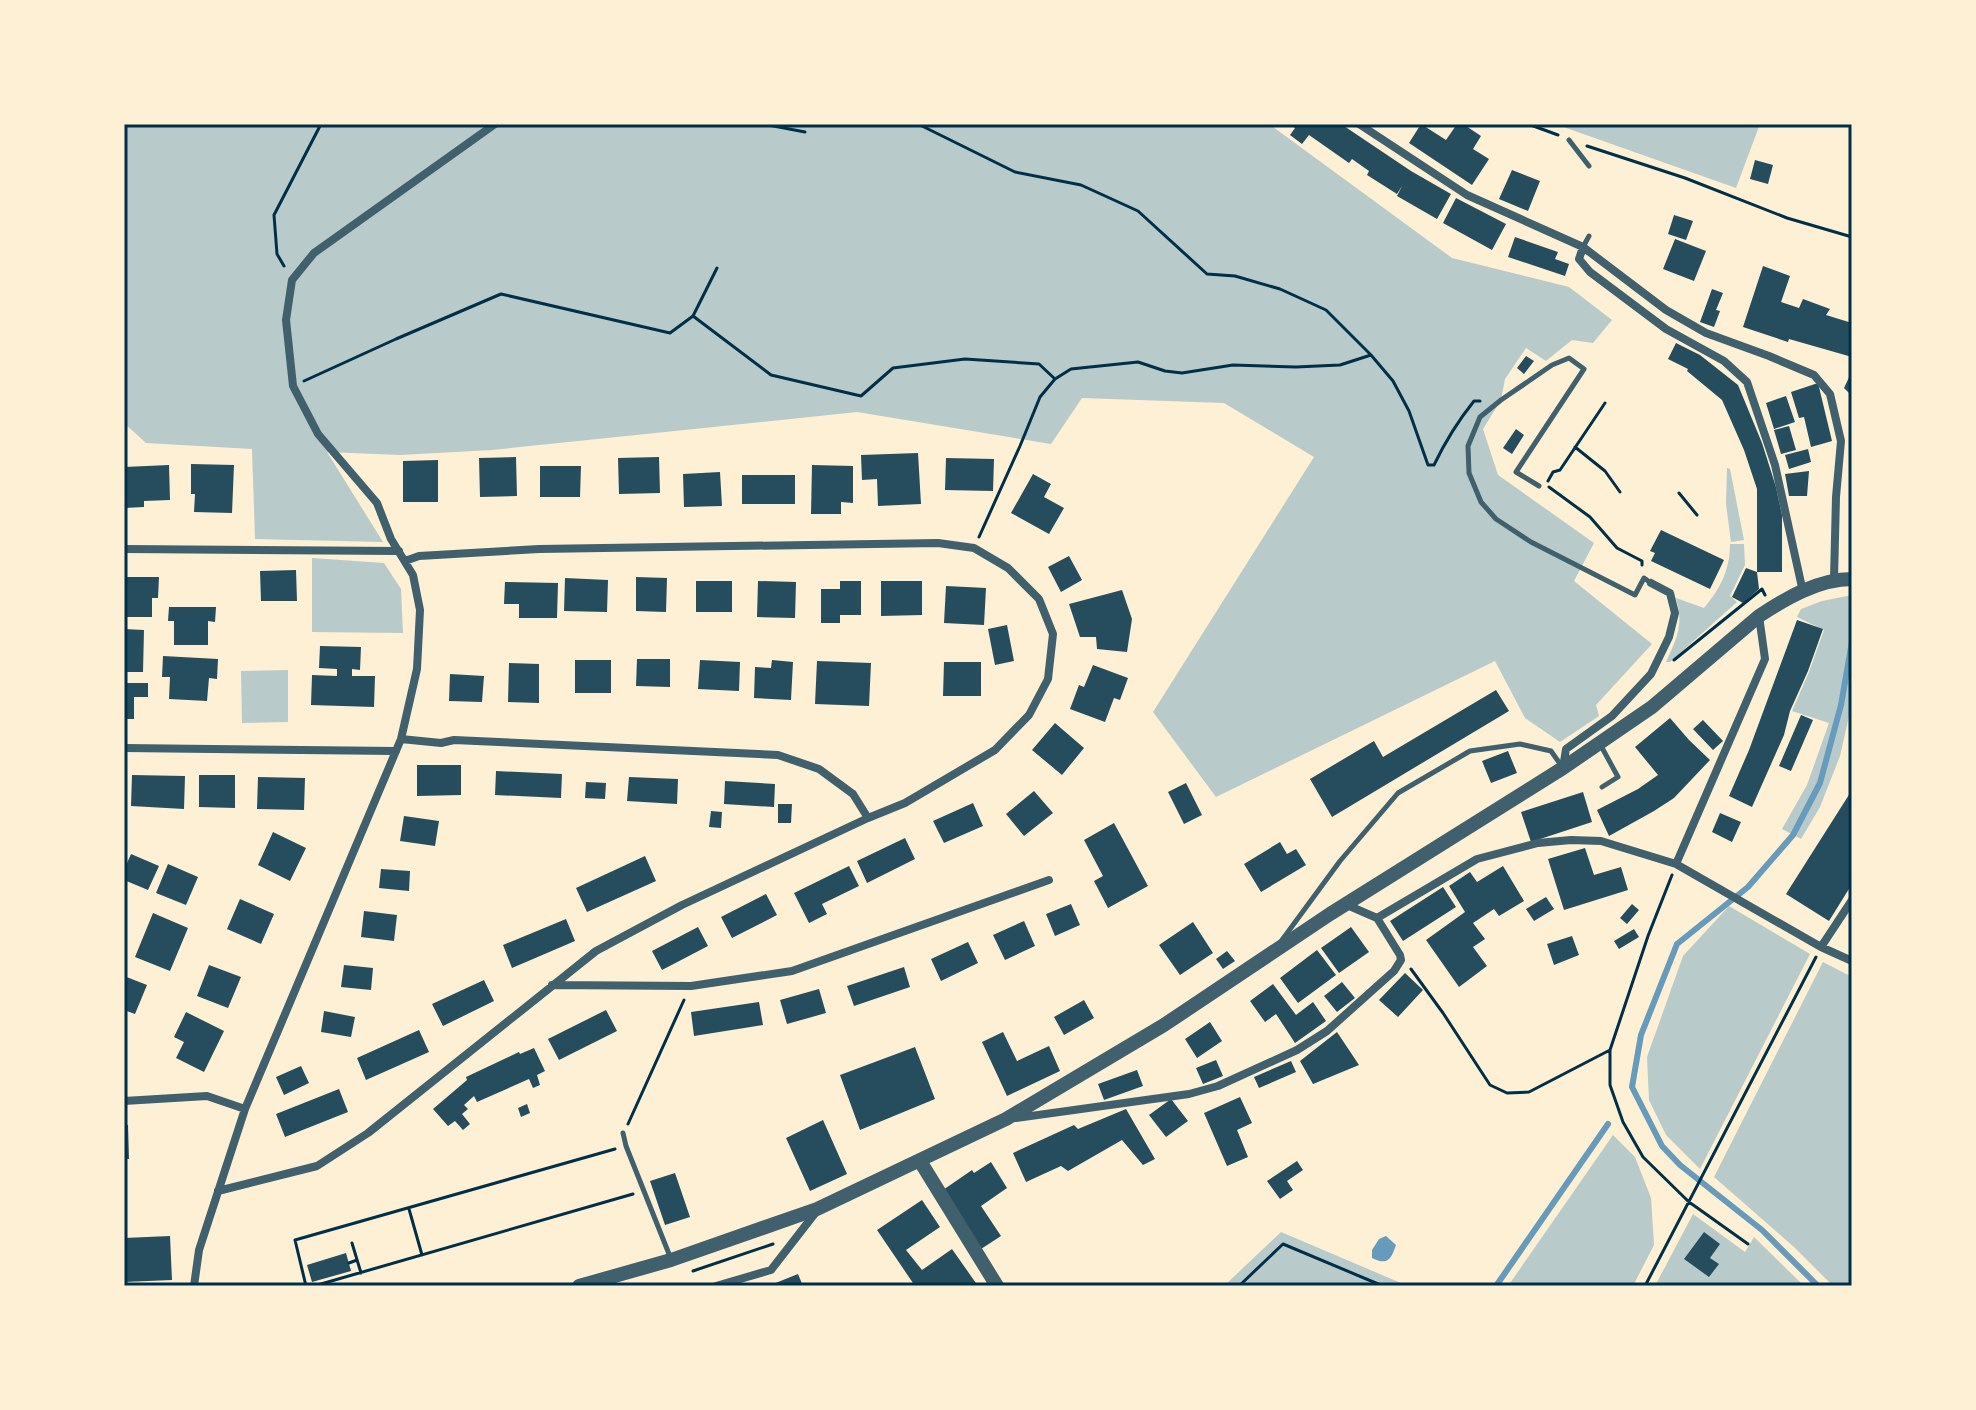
<svg xmlns="http://www.w3.org/2000/svg" width="1976" height="1410" font-family="Raleway,sans-serif">
<rect width="100%" height="100%" fill="#fdf0d5"/>
<!-- green -->
<path fill="#b9caca" d="M124,124H1269L1452,258L1569,287L1612,320L1593,343L1572,340L1546,361L1526,348L1505,379L1501,400L1483,429L1498,475L1594,543L1574,581L1652,644L1596,705L1599,716L1560,742L1525,718L1495,661L1216,797L1153,712L1314,457L1224,403L1082,398L1051,444L857,412L492,450L400,455L327,452L383,542L255,539L252,449L146,443L124,423Z
M1555,124H1760L1736,188Z
M1727,468L1730,469L1744,540L1731,542L1726,504Z
M1730,544H1744L1745,565L1730,596L1737,602L1670,662H1666C1677,638 1684,624 1676,598L1704,608C1720,589 1730,570 1730,544Z
M312,558L384,563L401,589L403,633L312,632Z
M1852,595V703L1840,756L1820,807L1801,839L1782,829L1807,785L1829,723L1792,711L1809,672L1824,630L1797,617L1801,609L1822,601Z
M288,670V722L242,723L241,671Z
M1729,906L1810,954L1700,1169L1666,1135L1649,1100L1647,1057L1683,956Z
M1823,962L1852,977V1286H1833L1794,1247L1714,1177Z
M1613,1135L1635,1157L1651,1198L1654,1245L1633,1286H1508Z
M1693,1214L1745,1252L1754,1237L1804,1286H1655Z
M1281,1232L1408,1286H1224Z"/>
<!-- water -->
<path fill="#669bbc" d="M1386,1236L1396,1245C1391,1259 1388,1266 1372,1258V1250L1379,1239Z"/>
<g fill="none" stroke-linecap="round" stroke-linejoin="round">
<!-- stream -->
<path stroke="#669bbc" stroke-width="6" d="M1496,1286L1608,1124
M1818,1286L1762,1230L1680,1165L1662,1146L1632,1087L1641,1035L1677,944L1748,887L1793,835L1820,783L1841,705L1852,642"/>
</g>
<!-- building -->
<path fill="#264d5e" d="M1289,124H1341L1411,171L1451,194L1437,219L1397,196L1402,186L1397,194L1367,175L1369,171L1352,159L1349,163L1309,135L1302,144L1290,135L1295,128Z
M1421,124L1446,140L1457,124H1463L1481,136L1473,149L1489,159L1472,185L1409,143Z
M1755,160L1773,165L1768,184L1750,179Z
M1512,170L1540,181L1528,211L1499,199Z
M1456,198L1506,224L1492,250L1443,223Z
M1674,215L1693,221L1686,240L1668,234Z
M1515,237L1558,252L1555,259L1569,264L1565,276L1508,257Z
M1675,239L1706,251L1694,281L1663,269Z
M1763,266L1790,276L1781,302L1799,308L1803,299L1830,309L1826,315L1852,323V357L1789,339L1788,342L1743,327Z
M1712,289L1723,293L1716,310L1720,311L1714,327L1700,322Z
M1676,343L1700,355L1738,385L1762,443L1776,487L1782,515V572H1757V489L1744,450L1722,400L1687,371L1688,369L1668,359Z
M1526,356L1534,361L1524,374L1517,368Z
M1852,371V396L1844,388Z
M1818,383L1832,441L1811,447L1804,417L1799,418L1791,392Z
M1786,396L1795,422L1774,429L1766,403Z
M1789,426L1796,450L1781,454L1774,430Z
M1516,429L1524,435L1512,454L1503,448Z
M1808,449L1811,462L1789,469L1785,455Z
M918,453L921,504L878,506L877,479L862,480L861,455Z
M516,457L517,496L480,497L479,458Z
M659,457L660,493L619,494L618,458Z
M946,458L994,459L993,491L945,490Z
M438,460V502H403V461Z
M191,464L234,465L232,513L194,512L195,494H191Z
M169,465L170,500L144,501V507L124,508V467Z
M812,465L853,466V503L841,502V514H811Z
M540,466H581L580,497H540Z
M1809,471L1807,496H1789L1785,474Z
M720,472L722,506L684,507L683,474Z
M1033,474L1051,484L1044,497L1064,508L1049,534L1011,513Z
M742,475H795V504H742Z
M1661,530L1724,560L1710,589L1651,561L1655,553L1650,551Z
M1069,556L1082,580L1061,592L1048,567Z
M1746,568L1757,572L1759,589L1743,603L1732,597Z
M296,570L297,601H261L260,571Z
M124,577H159L158,598H152V617H124Z
M636,577L667,578L666,612L636,611Z
M565,578L608,580L607,612L564,611Z
M696,581H732V612H696Z
M758,581L796,582L795,618L757,617Z
M840,581H861V615H840V623H821V589H840Z
M881,581H922V615L881,616Z
M505,582L558,583L557,618H519V604H504Z
M946,586L986,588L984,625L944,623Z
M1122,590L1132,619L1127,652L1097,649L1096,637H1080L1069,604Z
M169,607H216L215,622L208,621V645H174V621H168Z
M1797,620L1823,629L1808,671L1790,711L1784,735L1752,807L1729,796L1749,750Z
M1007,625L1014,661L995,665L988,629Z
M124,629L144,630L143,672H124Z
M320,646L361,647L360,670L352,669V676H375L374,707L311,705L312,675L337,676V669L319,668Z
M163,656L218,659L217,679L209,678L207,701L169,699L170,677H162Z
M637,659H670V687L636,686Z
M575,660H611V693H575Z
M700,660L740,662L739,691L698,689Z
M772,660L793,662L791,700L754,698L755,667L771,668Z
M817,661L871,663L869,706L815,704Z
M944,662H981V696H943Z
M509,663L539,664V703L508,702Z
M1093,665L1128,678L1120,700L1114,698L1105,722L1070,709L1079,685L1084,687Z
M450,674L484,676L482,702L449,701Z
M124,683H148V697H134V719H124Z
M1496,690L1509,711L1332,817L1310,779L1374,741L1383,757Z
M1801,715L1813,720L1791,771L1779,766Z
M1670,718L1689,740L1710,760L1674,798L1654,811L1609,836L1597,810L1638,789L1658,775L1635,747Z
M1703,720L1723,741L1713,750L1693,729Z
M1055,723L1084,748L1062,775L1032,750Z
M1508,751L1517,773L1491,783L1482,761Z
M417,765H461V795L417,796Z
M496,771L562,774L561,798L495,795Z
M132,775L185,776L184,809L131,806Z
M199,775H235V808L199,807Z
M258,777L305,778L304,810L257,809Z
M629,777L678,779L677,804L627,801Z
M725,781L775,784L774,807L724,804Z
M586,782L606,783L605,799L585,798Z
M1186,783L1202,815L1184,824L1168,792Z
M1852,790V884L1829,921L1786,894Z
M1034,791L1053,813L1024,836L1006,814Z
M1583,792L1592,822L1531,842L1521,812Z
M973,803L983,826L944,843L933,821Z
M778,804H792L791,823H778Z
M711,811L722,812L721,828L709,827Z
M1720,813L1741,822L1732,842L1712,832Z
M404,816L439,821L435,846L400,841Z
M1114,823L1148,886L1108,908L1094,881L1103,876L1084,840Z
M273,832L306,848L290,881L258,865Z
M905,838L915,859L867,883L857,861Z
M1280,842L1287,854L1296,849L1306,865L1261,892L1244,864Z
M1585,848L1594,875L1621,867L1628,890L1564,910L1548,859Z
M131,854L159,866L148,890L124,880V870Z
M645,856L656,881L587,912L576,888Z
M168,864L198,877L186,905L156,893Z
M849,866L859,886L822,904L827,914L809,923L794,893Z
M1503,866L1524,901L1499,916L1494,909L1473,923L1485,939L1473,947L1487,966L1459,987L1426,940L1465,912L1449,886L1470,872L1477,882Z
M381,869L410,871L409,891L379,888Z
M1443,887L1456,907L1403,941L1390,921Z
M766,894L777,915L732,938L721,917Z
M1546,897L1554,909L1534,921L1526,909Z
M240,899L274,914L261,944L227,929Z
M1071,904L1080,925L1055,936L1046,914Z
M1632,904L1639,910L1627,924L1620,918Z
M364,911L397,915L394,941L361,937Z
M153,913L188,928L170,971L135,957Z
M566,919L575,941L512,968L503,945Z
M1024,921L1035,946L1005,960L993,935Z
M1193,922L1213,953L1180,975L1159,945Z
M698,927L708,946L662,970L652,951Z
M1351,927L1369,952L1339,973L1321,948Z
M1634,929L1639,937L1619,949L1614,941Z
M1572,936L1579,955L1554,965L1547,944Z
M968,942L978,963L941,981L931,959Z
M1317,950L1336,975L1298,1003L1280,978Z
M1227,951L1235,961L1223,969L1216,959Z
M209,965L241,977L228,1008L197,996Z
M344,965L373,968L371,990L341,987Z
M904,967L910,987L854,1006L847,986Z
M1405,973L1423,990L1398,1017L1379,1000Z
M124,976L147,985L135,1014L124,1010Z
M484,980L494,1001L443,1026L432,1004Z
M1342,982L1355,998L1337,1012L1324,996Z
M1273,984L1296,1015L1313,1002L1326,1021L1295,1043L1276,1014L1265,1022L1250,1001Z
M819,989L826,1013L787,1024L780,1000Z
M1084,1000L1094,1018L1064,1035L1054,1017Z
M759,1002L763,1025L694,1036L691,1012Z
M606,1010L617,1031L559,1060L548,1039Z
M324,1011L355,1017L351,1037L321,1032Z
M186,1012L224,1031L204,1072L176,1058L184,1042L174,1037Z
M1210,1022L1222,1041L1197,1058L1185,1039Z
M419,1030L429,1052L366,1080L357,1058Z
M1003,1032L1017,1061L1049,1046L1060,1071L1007,1096L982,1042Z
M1337,1032L1359,1065L1313,1084L1300,1061Z
M915,1047L935,1099L860,1130L840,1075Z
M534,1048L545,1071L537,1075L540,1085L533,1088L529,1079L477,1102L474,1096L464,1105L468,1109L462,1114L470,1124L463,1130L455,1121L448,1126L433,1109L467,1080L466,1077L519,1052L520,1054Z
M1216,1060L1223,1076L1203,1084L1196,1068Z
M1291,1061L1296,1072L1259,1088L1254,1077Z
M301,1066L309,1083L284,1095L276,1077Z
M1137,1070L1143,1086L1104,1100L1098,1084Z
M339,1089L348,1112L285,1137L276,1114Z
M1240,1097L1252,1123L1237,1130L1248,1157L1227,1166L1204,1113Z
M1171,1099L1188,1121L1166,1137L1149,1115Z
M527,1104L530,1113L521,1117L518,1108Z
M1126,1109L1155,1159L1143,1165L1122,1140L1068,1171L1061,1166L1026,1182L1013,1153L1074,1125L1078,1129Z
M823,1120L847,1174L810,1191L786,1138Z
M124,1125H128L129,1159H124Z
M1297,1161L1303,1170L1287,1181L1293,1190L1280,1199L1267,1181Z
M991,1162L1007,1188L981,1206L1001,1236L981,1249L943,1190L972,1170L974,1173Z
M675,1173L690,1217L665,1225L650,1181Z
M922,1200L940,1227L906,1250L922,1270L952,1249L978,1286H915L877,1230Z
M1704,1232L1720,1244L1710,1258L1719,1264L1709,1277L1684,1259Z
M170,1236L172,1280L124,1282V1238Z
M346,1253L351,1271L312,1282L307,1265Z
M798,1274L803,1286H768Z"/>
<g fill="none" stroke-linecap="round" stroke-linejoin="round">
<!-- path -->
<path stroke="#003049" stroke-width="3" d="M763,124L805,132
M918,124L1015,172L1081,185L1138,211L1207,274L1235,276L1280,289L1326,310L1371,355
M1528,124L1558,135
M1587,146L1685,178L1787,218L1852,237
M284,266L277,254L274,215L321,124
M693,316L717,268
M304,381L396,339L501,294L670,333L693,316L771,375L861,396L893,368L965,359L1039,364L1055,379
M1575,447L1605,471L1620,492
M1548,481L1553,472L1560,470L1605,403
M1549,487L1590,517L1617,548L1642,561V565
M1679,493L1697,515
M979,537L1020,446L1040,397L1055,379L1071,369L1138,362L1165,371L1182,373L1233,365L1296,367L1340,365L1371,355L1393,381L1409,411L1428,465H1434C1445,442 1458,421 1474,401H1480
M1674,660L1762,589L1765,595
M1672,875L1648,936L1610,1050V1085L1623,1122L1643,1157L1689,1202L1748,1244
M1411,969L1443,1013L1490,1085L1507,1093L1529,1092L1610,1050
M628,1124L684,1000
M409,1209L422,1255
M352,1243L361,1273
M349,1263L357,1260
M693,1271L773,1244
M306,1286L295,1240L615,1149
M314,1286L633,1194
M1239,1286L1283,1244L1383,1286
M1645,1286L1816,957"/>
<!-- service -->
<path stroke="#3f606c" stroke-width="5" d="M1569,140L1589,166
M1583,247L1589,236
M1539,486L1516,472L1584,369L1569,358L1552,365L1501,400L1480,417L1468,446L1469,473L1481,502L1496,519L1531,542L1635,595L1644,578L1651,583
M1600,744L1618,777L1602,787
M1282,940L1340,861L1398,793L1470,751L1520,744L1551,751L1563,768
M623,1133L626,1146L671,1259"/>
<!-- minor -->
<path stroke="#3f606c" stroke-width="8" d="M1359,124L1467,195L1583,247L1666,310L1706,333L1769,356L1814,375L1830,394L1841,441L1836,497L1834,579
M1583,247L1579,259L1590,272L1666,329L1724,361L1747,382L1775,465L1803,592
M124,549L399,551
M401,739L441,743L454,740L778,755L819,769L853,794L868,818L905,803L995,750L1029,715L1048,679L1053,634L1039,599L1008,568L974,548L938,543L539,549L419,556L405,561
M124,748L396,751
M1563,768L1566,749L1612,716L1651,674L1669,637L1675,613L1670,593L1651,583
M1676,864L1765,659L1759,616
M1347,905L1377,918
M1377,918L1477,859L1538,843L1571,840L1601,841L1676,864L1821,947L1852,961
M1821,947L1852,900
M552,985L691,986L792,971L1049,880
M124,1101L207,1096L245,1109
M1016,1118L1189,1094L1218,1086L1297,1050L1327,1031L1394,971L1401,960L1400,955L1377,918
M218,1191L317,1166L368,1133L596,951L682,905L868,818
M194,1286L199,1250L245,1109L401,739L417,669L420,610L413,575L391,539L377,503L318,434L293,386L286,320L292,280L314,253L495,124
M716,1286L771,1270L816,1212"/>
<!-- tertiary -->
<path stroke="#3f606c" stroke-width="14" d="M920,1161L997,1286
M579,1286L671,1260L817,1209L1006,1119L1164,1025L1330,914L1563,768L1652,707L1759,616C1786,598 1819,579 1852,579"/>
</g>
<!-- border -->
<rect width="1976" height="1410" fill="none" stroke="#fdf0d5" stroke-width="252"/>
<rect x="126" y="126" width="1724" height="1158" fill="none" stroke="#003049" stroke-width="3"/>
</svg>
